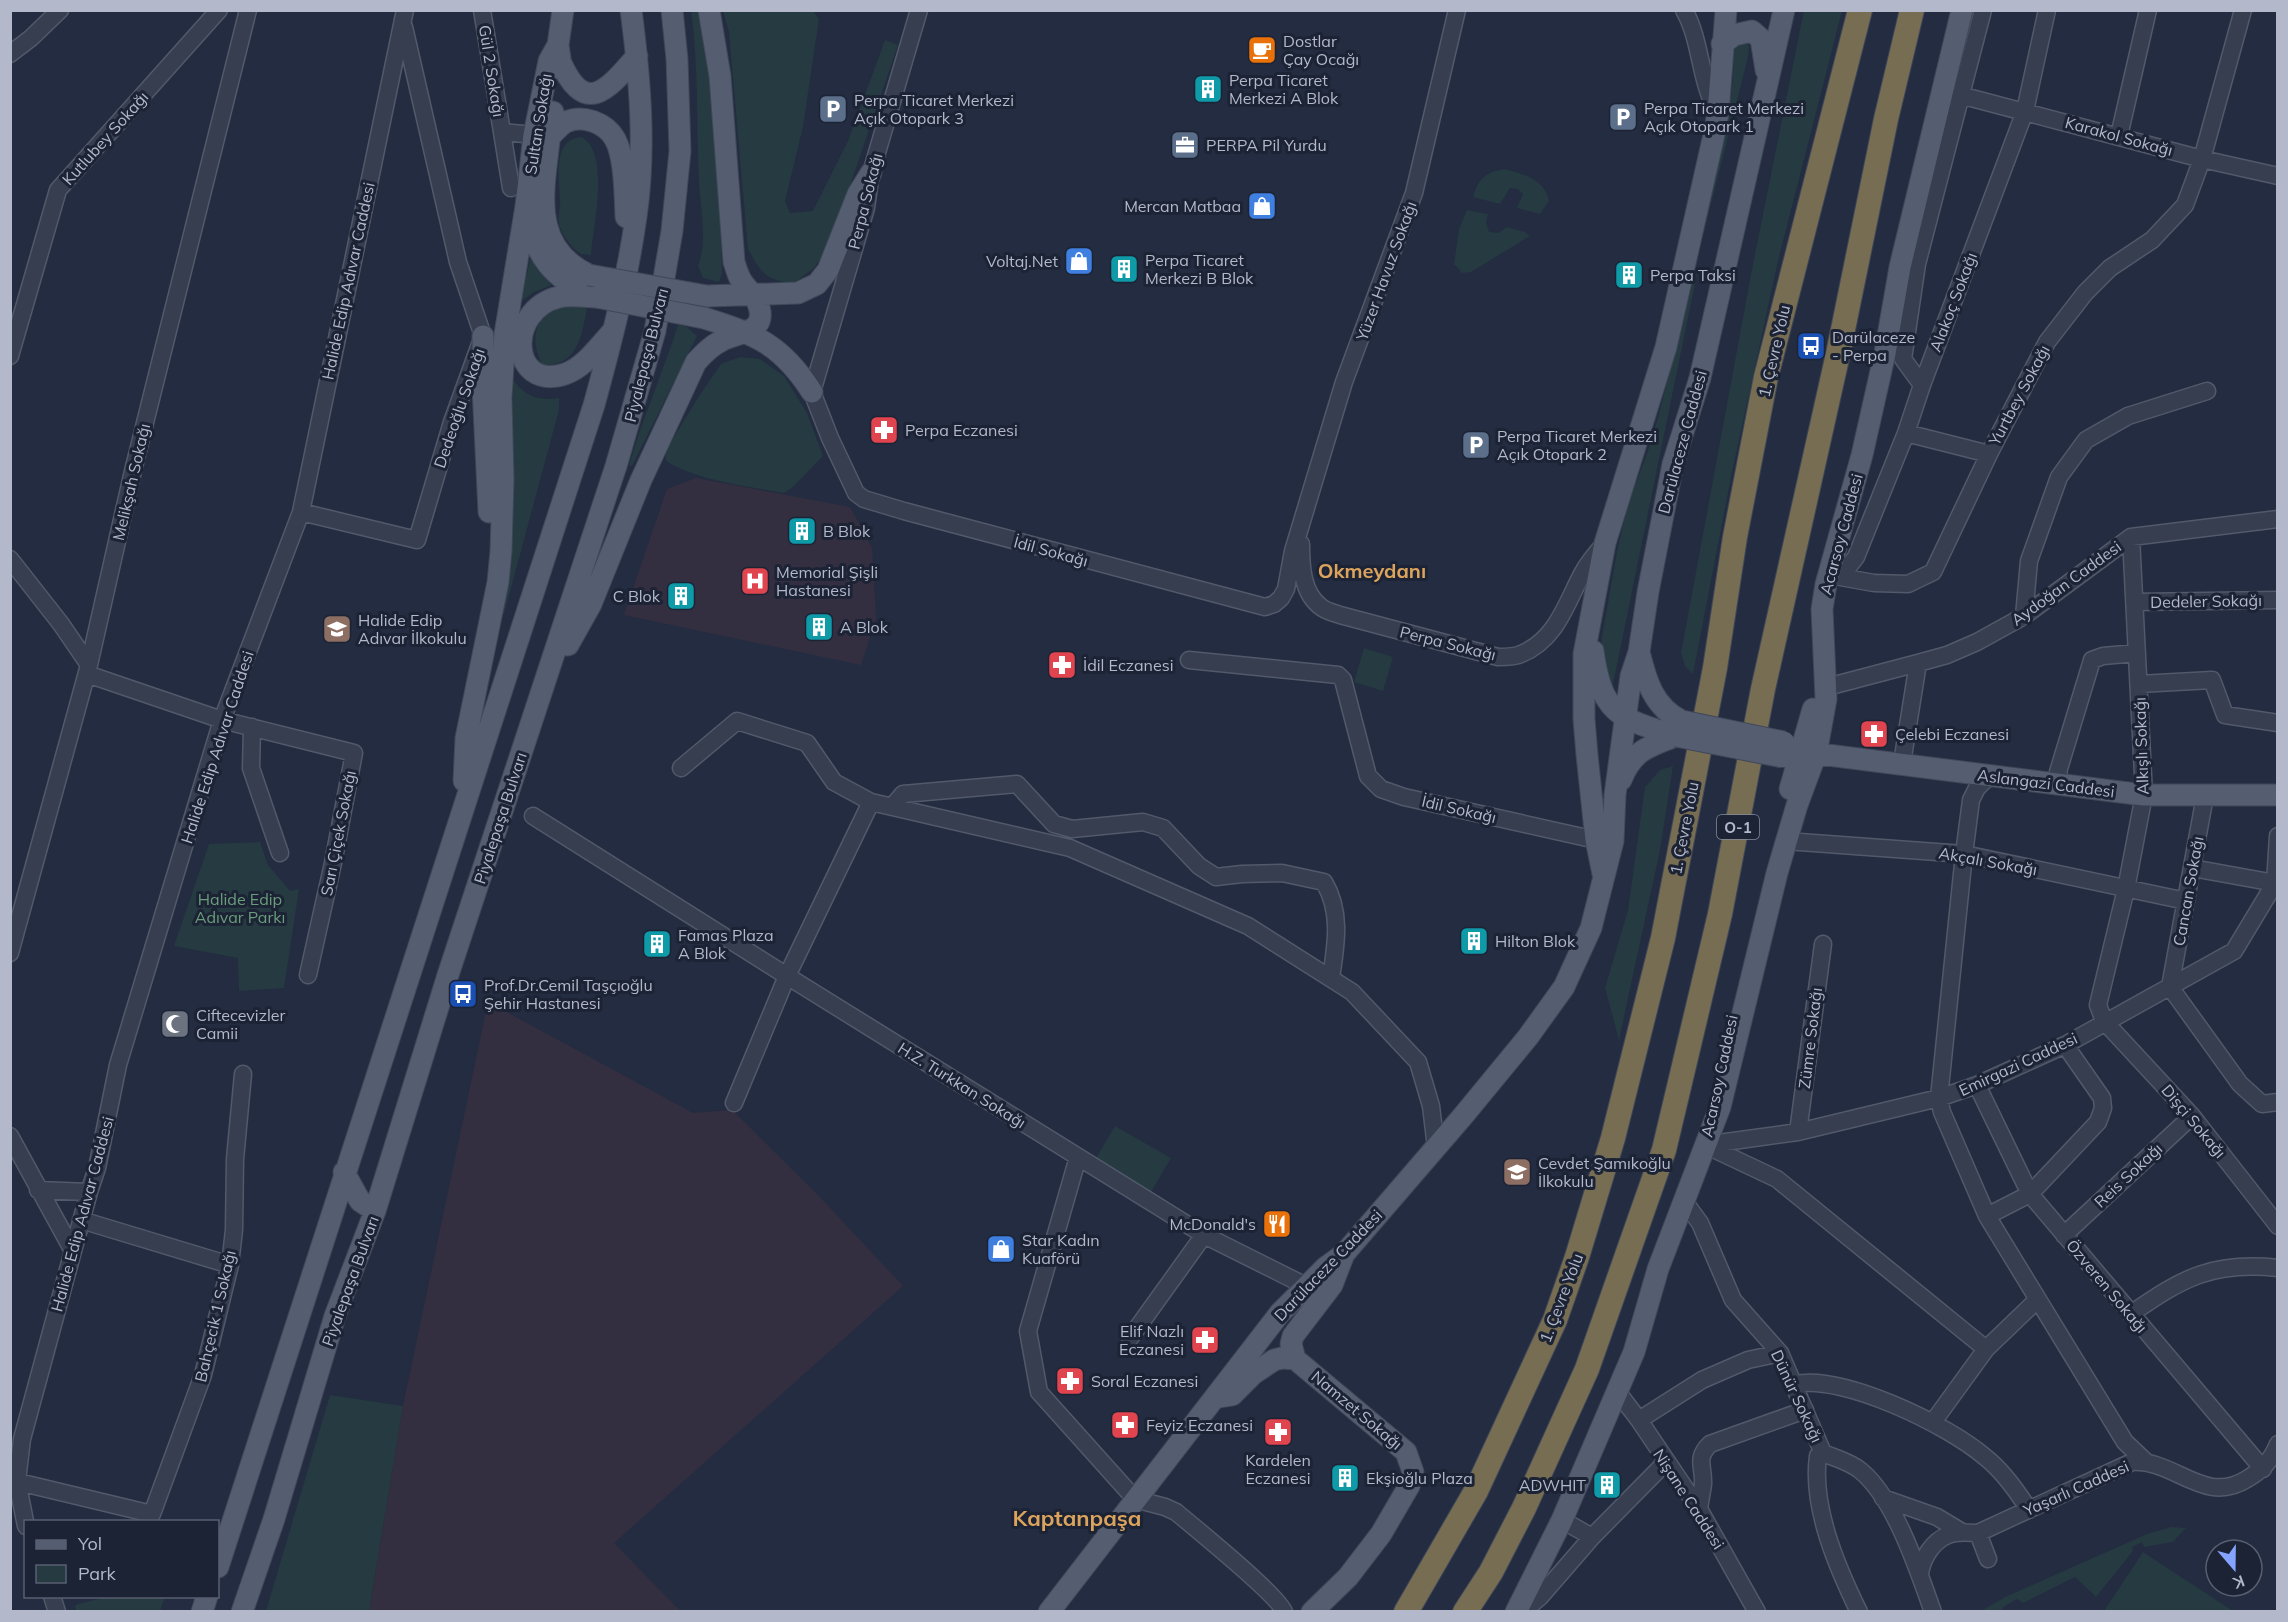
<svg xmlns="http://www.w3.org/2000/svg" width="2288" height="1622" font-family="Mulish,sans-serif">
<rect width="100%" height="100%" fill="#232c40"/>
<!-- medical -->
<path fill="#342f40" d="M696,478L850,507L872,548L876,618L861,665L624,615L667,489Z
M488,1002L693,1113L732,1110L815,1192L903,1286L614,1543L680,1611L369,1612L403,1406Z"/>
<!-- green -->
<path fill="#253a41" d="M1804,10L1842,11L1778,261L1732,472L1693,674L1685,666L1681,653L1752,269Z
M691,11H701C713,98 721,185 722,274L719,282L703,278L698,266C708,241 700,207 699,180C696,124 699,67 691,11Z
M723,11H813L819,19L803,127L785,201L790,213L813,211L848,141L885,40L898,45L830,244L814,268L794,283C766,281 761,273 748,249L729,32Z
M1745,42L1749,46L1748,57L1700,248L1696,252C1711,188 1737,112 1733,46Z
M581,137C611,151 593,227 591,255C590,255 582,254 581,254C573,250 561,233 559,224C557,217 561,208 560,200C559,180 552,139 581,137Z
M1505,169C1523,174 1545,179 1549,201L1540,214L1517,208L1523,194L1518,189L1510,188L1500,204L1473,197C1478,179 1485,172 1505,169Z
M1467,210L1488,214L1486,223L1489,232L1498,233L1507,227L1525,232L1530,236L1471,272L1462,273L1454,264L1459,229Z
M531,255L538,270L552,285L534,292L521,301Z
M1691,268L1698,269L1611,694L1602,664V637L1617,552L1628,504L1647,454L1659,414L1676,346Z
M576,303L588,304C582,333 579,367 543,365C534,351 531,328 545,316C553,308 566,306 576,303Z
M678,325L687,327L697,336L632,466L629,465C643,417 663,372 678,325Z
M740,357L760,359L784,376L807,413L823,456L793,487L784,493C747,486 698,481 666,461V450L699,396L721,364Z
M513,380C527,397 537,401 559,398V410L504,614L501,613L512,519Z
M1364,648L1393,657L1383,691L1354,682Z
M1673,766L1660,850L1619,1040L1605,988L1628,910L1645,787L1660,770Z
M260,842L268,865L290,891L299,889L284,988L239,991L238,958L174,946L209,844Z
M1115,1126L1171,1158L1151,1192L1095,1160Z
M330,1395L403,1406L369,1611H266Z
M2171,1527L2186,1528L2173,1542L2144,1547L2142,1542L2132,1547L2133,1551L2096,1597L2075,1577L2023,1603L2017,1599L2005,1606L2000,1611H1981L2005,1597L2147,1534Z
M2143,1552L2233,1611H2104Z
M106,1597V1596L165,1597L160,1611H76L75,1605Z"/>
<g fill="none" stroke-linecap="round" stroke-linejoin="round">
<!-- minor casing -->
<g stroke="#52596a" stroke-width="19">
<path id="minor" d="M482,10L502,132L534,135
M919,10L871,173L866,208L812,392L830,438L856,493L864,499L904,511L1265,607L1274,604L1281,598L1286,589L1293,551L1344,382L1414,193L1457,10
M1684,10C1702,42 1699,81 1718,113
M10,54L31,38L60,10
M1960,95L2202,159L2278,176
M502,132L511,188
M2119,136L2148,10
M10,356L58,190L219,10
M1922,385L1903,359L1917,264L1983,10
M1906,433L1989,454
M301,512L417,540L452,422L483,336L458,262L404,27
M2131,537L2144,795L2126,889L2098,1005L2104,1021L2192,1116L2278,1226
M1301,544C1301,566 1302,593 1321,607C1326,611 1334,613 1340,615L1498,657C1506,657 1515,657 1521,654C1556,640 1566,604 1582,574C1588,562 1596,553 1605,543
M10,559L61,624L89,665
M1829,575L1874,583L1908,584L1933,572L1989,454L2047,342L2085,293L2110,268L2152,240L2185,205L2202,159L2243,10
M1829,575L1849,566L1856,557L1906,433L1922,385L2025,111L2047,10
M2135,602L2278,600
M2024,616L2029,561L2059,477L2086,440L2128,416L2207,391
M1189,660L1338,675L1343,680L1368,776L1381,789L1404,797L1596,840
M87,674L222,720L354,753L333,863L308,975
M2139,684L2212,680L2225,715L2278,723
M1827,687L1918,663L1947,655L1977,642L2024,616L2131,537L2278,519
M252,727L251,768L280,853
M1902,763L1918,663
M681,768L737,721L807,743L834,782L871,802L1070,848L1248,926L1352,992L1418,1062L1431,1106L1436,1148
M1995,776L1985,780L1977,788L1971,800L1964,854L1939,1098L1942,1112L1987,1216L2125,1442L2145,1461
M2066,786L2060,779L2058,772L2092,660L2103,656L2137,653
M2205,796L2170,987L2240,1084L2262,1104L2278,1102
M871,802L787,976L1204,1235L1306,1286
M892,807L903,794L1017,784L1054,824L1072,829L1143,822L1163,828L1199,866L1216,877L1242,874L1282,873L1324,882C1342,912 1336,945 1331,978
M533,816L787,976L734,1103
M1786,841L1964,854L2186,901
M2192,868L2275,883L2278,836
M10,953L89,665L133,471L248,10
M1977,1085L2030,1194L2263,1469
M1798,1132L1823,944
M10,1136L73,1251
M1704,1145L1798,1132L1939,1098L1977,1085L2065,1045L2234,951L2275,883H2278
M1705,1145L1777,1179L1986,1349L2037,1300
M1078,1157L1028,1331L1039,1392L1135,1499L1165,1507L1176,1512C1194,1527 1280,1597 1284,1612
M38,1190L89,1192
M1684,1201L1700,1223L1733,1300L1780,1353L1823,1453C1835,1458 1851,1462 1861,1471C1895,1499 1918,1570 1933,1612
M1987,1216L2030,1194L2098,1122L2103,1108L2102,1098L2065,1045
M81,1220L230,1265
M2064,1235L2192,1116
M2131,1314C2182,1278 2213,1261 2278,1268
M1130,1338L1204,1235
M1795,1384C1843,1374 1948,1425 1985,1457C2003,1471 2017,1491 2029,1510
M1616,1390L1639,1420L1699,1509L1757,1612
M1639,1420L1702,1380L1748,1360L1780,1353
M1933,1422L1986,1349
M1823,1453L1818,1456C1811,1507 1837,1567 1859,1612
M10,1480L152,1514L203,1375L230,1265L234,1230L235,1159L243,1074
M1883,1498L1937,1517L1962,1532
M1699,1509C1700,1501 1702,1492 1703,1484C1704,1466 1695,1459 1710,1444L1805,1410
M26,1526L17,1481L22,1439L89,1192L97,1168L118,1065L222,720L301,512L405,10
M1978,1533L1988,1559
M1592,1537L1666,1462
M1920,1574C1922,1558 1933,1541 1948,1535C1957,1531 1969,1533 1978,1533L2132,1462C2175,1459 2204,1506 2247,1479C2262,1470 2271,1461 2278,1444
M52,1596L57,1612
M1522,1612L1540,1597L1592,1537L1562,1520"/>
</g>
<!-- major casing -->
<g stroke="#404759" stroke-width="23">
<path id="major" d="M1722,44L1734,35L1752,31L1761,39L1766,70
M560,58L558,45L563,10
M561,63C586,118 609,88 637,56
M553,112C550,127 549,143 547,158C541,206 538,251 589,275
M542,136L549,137C554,133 560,125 566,122C583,114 606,123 615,139C625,157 625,196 626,217
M528,215C535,256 553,278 590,294
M707,296L798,293L817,284L828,270L858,194L871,173
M596,297C584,297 571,294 559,297C505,310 510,392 565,374C584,368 600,345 613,331
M704,318C756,334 782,345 812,392
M483,336V388L489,512
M568,645L591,604L641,480L696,362C703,354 711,346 721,341C737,331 771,335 757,301C755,295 750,292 746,287C739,280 737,271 734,262L720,76L709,10
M1593,651C1602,715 1619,718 1676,736
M1639,652C1646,680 1653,707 1682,721
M1804,752L2144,795H2278
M1621,780C1632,751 1649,746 1676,736
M464,781L466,738L498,582L501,551L503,480L501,397L505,334L526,206L534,135L549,61L558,45
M1790,789L1813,709
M1603,874L1596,840L1587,755L1584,719V654L1605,543L1666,347L1713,139L1718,113L1726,10
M344,1172L360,1201L375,1211
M1219,1397L1232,1395L1253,1374L1274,1360L1282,1358L1295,1359
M218,1567L594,405C611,343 627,281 636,217C646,149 640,78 631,10
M202,1612L207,1596
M242,1612L274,1519L335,1316L375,1211L448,975L616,466L655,331L672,231L680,151L677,59L672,10
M1049,1612L1280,1313L1326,1267L1344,1254L1463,1116L1528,1037L1564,987L1591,928L1613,841L1615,795L1631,676L1639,652L1648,592L1673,464L1700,378L1784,10
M1312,1612L1348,1577L1381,1534L1409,1486L1413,1472L1406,1452L1295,1359L1291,1344L1293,1336L1332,1285L1344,1254
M1516,1612L1562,1520L1634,1352L1658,1269L1720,1107L1777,873L1797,805L1816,754L1826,699L1822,609L1826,584L1862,455L1885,353L1900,267L1962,10"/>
</g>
<!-- highway casing -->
<g stroke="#3f4657" stroke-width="26">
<path id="highway" d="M1406,1612L1476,1491L1555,1320L1577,1257L1613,1138L1663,938L1715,668L1735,537L1766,377L1860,10
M1465,1612L1491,1572L1524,1508L1587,1369L1664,1150L1720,914L1763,689L1838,354L1886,119L1912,10"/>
</g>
<!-- minor -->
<use href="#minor" stroke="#373e50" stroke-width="16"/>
<!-- major -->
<use href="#major" stroke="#555d70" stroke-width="21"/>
<!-- highway -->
<use href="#highway" stroke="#766d53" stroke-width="24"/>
<!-- major-bridge casing -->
<g stroke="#404759" stroke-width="23" stroke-linecap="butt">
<path id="major-bridge" d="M589,275L707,296
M596,297L704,318
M1682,721L1784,742
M1676,736L1783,757"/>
</g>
<!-- major-bridge -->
<use href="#major-bridge" stroke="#555d70" stroke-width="21"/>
</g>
<!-- icons -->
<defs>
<g id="cafe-square" transform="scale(1.5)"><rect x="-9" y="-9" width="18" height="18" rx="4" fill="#e8710a" stroke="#1c2335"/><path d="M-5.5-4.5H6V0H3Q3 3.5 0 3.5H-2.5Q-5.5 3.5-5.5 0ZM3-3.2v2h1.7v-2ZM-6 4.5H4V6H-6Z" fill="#fff"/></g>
<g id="building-square" transform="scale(1.5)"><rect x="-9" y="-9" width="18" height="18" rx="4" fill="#0f9aa8" stroke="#1c2335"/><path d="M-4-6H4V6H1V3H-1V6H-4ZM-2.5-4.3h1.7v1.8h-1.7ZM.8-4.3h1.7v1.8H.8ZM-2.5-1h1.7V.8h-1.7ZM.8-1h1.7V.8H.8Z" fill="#fff"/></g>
<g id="parking-square" transform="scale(1.5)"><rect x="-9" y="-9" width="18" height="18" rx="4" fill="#5c6f8a" stroke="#1c2335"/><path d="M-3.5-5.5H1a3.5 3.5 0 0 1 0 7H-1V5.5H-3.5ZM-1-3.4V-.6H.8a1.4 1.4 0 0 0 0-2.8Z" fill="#fff"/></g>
<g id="office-square" transform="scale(1.5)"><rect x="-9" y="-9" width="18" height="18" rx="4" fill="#5c6f8a" stroke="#1c2335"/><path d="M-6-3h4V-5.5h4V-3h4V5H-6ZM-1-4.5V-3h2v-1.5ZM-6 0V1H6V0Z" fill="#fff"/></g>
<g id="shop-square" transform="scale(1.5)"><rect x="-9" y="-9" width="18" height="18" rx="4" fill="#3f7fe0" stroke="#1c2335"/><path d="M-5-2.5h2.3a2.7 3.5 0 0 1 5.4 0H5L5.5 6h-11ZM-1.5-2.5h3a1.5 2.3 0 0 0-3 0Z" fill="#fff"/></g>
<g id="bus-square" transform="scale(1.5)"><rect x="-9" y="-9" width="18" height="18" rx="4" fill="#1a4fb4" stroke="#1c2335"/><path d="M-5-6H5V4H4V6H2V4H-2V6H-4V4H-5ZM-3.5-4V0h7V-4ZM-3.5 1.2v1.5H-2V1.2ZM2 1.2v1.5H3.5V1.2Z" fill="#fff"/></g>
<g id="pharmacy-square" transform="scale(1.5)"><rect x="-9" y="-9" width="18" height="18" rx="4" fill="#e0444e" stroke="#1c2335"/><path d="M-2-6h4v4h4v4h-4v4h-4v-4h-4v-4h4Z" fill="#fff"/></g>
<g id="hospital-square" transform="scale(1.5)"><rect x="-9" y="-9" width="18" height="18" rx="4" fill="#e0444e" stroke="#1c2335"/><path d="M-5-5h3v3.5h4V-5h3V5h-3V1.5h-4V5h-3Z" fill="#fff"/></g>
<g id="school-square" transform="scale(1.5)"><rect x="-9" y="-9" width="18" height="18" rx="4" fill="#8d6e63" stroke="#1c2335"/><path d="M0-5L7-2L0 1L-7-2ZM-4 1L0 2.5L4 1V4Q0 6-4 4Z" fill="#fff"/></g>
<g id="mosque-square" transform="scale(1.5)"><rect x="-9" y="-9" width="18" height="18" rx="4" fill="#6b7280" stroke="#1c2335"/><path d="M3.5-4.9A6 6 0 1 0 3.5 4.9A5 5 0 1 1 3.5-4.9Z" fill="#fff"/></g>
<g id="restaurant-square" transform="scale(1.5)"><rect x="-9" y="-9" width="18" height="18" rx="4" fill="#e8710a" stroke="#1c2335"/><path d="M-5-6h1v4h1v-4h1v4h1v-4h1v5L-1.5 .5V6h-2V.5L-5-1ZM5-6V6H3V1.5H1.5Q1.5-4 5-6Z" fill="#fff"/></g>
</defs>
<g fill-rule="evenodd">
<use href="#cafe-square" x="1262" y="50"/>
<use href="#building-square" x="1208" y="89"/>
<use href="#parking-square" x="833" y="109"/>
<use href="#parking-square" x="1623" y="117"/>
<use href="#office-square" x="1185" y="145"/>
<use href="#shop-square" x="1262" y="206"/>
<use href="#shop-square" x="1079" y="261"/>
<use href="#building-square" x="1124" y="269"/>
<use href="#building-square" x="1629" y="275"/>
<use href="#bus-square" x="1811" y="346"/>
<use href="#pharmacy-square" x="884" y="430"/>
<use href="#parking-square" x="1476" y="445"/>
<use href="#building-square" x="802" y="531"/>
<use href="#hospital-square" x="755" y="581"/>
<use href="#building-square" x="681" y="596"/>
<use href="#building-square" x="819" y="627"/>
<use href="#school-square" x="337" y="629"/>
<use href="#pharmacy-square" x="1062" y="665"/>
<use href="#pharmacy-square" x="1874" y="734"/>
<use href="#building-square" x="1474" y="941"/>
<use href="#building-square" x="657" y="944"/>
<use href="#bus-square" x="463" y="994"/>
<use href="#mosque-square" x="175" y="1024"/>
<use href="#school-square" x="1517" y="1172"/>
<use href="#restaurant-square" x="1277" y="1224"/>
<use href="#shop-square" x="1001" y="1249"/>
<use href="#pharmacy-square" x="1205" y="1340"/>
<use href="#pharmacy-square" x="1070" y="1381"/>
<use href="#pharmacy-square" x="1125" y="1425"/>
<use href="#pharmacy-square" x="1278" y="1432"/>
<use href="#building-square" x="1345" y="1478"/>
<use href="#building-square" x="1607" y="1485"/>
</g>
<g text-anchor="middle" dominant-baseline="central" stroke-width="6" stroke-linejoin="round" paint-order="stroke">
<!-- shield labels -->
<rect fill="#1c2335" stroke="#868c9d" stroke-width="1.5" x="1717" y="815" width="42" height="24" rx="4.5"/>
<g font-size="15" font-weight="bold" fill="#b3b9ca">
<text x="1738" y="827">O-1</text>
</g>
<!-- poi labels -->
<g font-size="16" fill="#b3b9ca" stroke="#1c2335" text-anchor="start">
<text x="1283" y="41">Dostlar<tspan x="1283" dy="18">Çay Ocağı</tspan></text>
<text x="1229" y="80">Perpa Ticaret<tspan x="1229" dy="18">Merkezi A Blok</tspan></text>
<text x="854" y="100">Perpa Ticaret Merkezi<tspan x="854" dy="18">Açık Otopark 3</tspan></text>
<text x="1644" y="108">Perpa Ticaret Merkezi<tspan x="1644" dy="18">Açık Otopark 1</tspan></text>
<text x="1206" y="145">PERPA Pil Yurdu</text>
<text x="1241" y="206" text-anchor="end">Mercan Matbaa</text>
<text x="1145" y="260">Perpa Ticaret<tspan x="1145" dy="18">Merkezi B Blok</tspan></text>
<text x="1058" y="261" text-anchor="end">Voltaj.Net</text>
<text x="1650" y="275">Perpa Taksi</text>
<text x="1832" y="337">Darülaceze<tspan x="1832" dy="18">- Perpa</tspan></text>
<text x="905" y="430">Perpa Eczanesi</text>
<text x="1497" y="436">Perpa Ticaret Merkezi<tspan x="1497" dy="18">Açık Otopark 2</tspan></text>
<text x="823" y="531">B Blok</text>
<text x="776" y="572">Memorial Şişli<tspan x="776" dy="18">Hastanesi</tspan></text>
<text x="660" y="596" text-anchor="end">C Blok</text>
<text x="358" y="620">Halide Edip<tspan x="358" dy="18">Adıvar İlkokulu</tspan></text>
<text x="840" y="627">A Blok</text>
<text x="1083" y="665">İdil Eczanesi</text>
<text x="1895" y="734">Çelebi Eczanesi</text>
<text x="678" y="935">Famas Plaza<tspan x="678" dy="18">A Blok</tspan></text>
<text x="1495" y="941">Hilton Blok</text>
<text x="484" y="985">Prof.Dr.Cemil Taşçıoğlu<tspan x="484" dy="18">Şehir Hastanesi</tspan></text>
<text x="196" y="1015">Ciftecevizler<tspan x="196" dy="18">Camii</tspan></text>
<text x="1538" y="1163">Cevdet Şamıkoğlu<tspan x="1538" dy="18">İlkokulu</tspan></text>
<text x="1256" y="1224" text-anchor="end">McDonald's</text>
<text x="1022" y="1240">Star Kadın<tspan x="1022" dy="18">Kuaförü</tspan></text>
<text x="1184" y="1331" text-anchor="end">Elif Nazlı<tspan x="1184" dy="18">Eczanesi</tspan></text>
<text x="1091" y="1381">Soral Eczanesi</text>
<text x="1146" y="1425">Feyiz Eczanesi</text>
<text x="1278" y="1460" text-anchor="middle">Kardelen<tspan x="1278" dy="18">Eczanesi</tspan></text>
<text x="1366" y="1478">Ekşioğlu Plaza</text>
<text x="1586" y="1485" text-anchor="end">ADWHIT</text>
</g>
<!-- street labels -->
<g font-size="16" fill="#b3b9ca" stroke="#1c2335">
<text transform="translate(492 71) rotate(81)">Gül 2 Sokağı</text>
<text transform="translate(538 124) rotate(-81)">Sultan Sokağı</text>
<text transform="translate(2119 136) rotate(15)">Karakol Sokağı</text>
<text transform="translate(105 138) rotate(-48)">Kutlubey Sokağı</text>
<text transform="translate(865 201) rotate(-76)">Perpa Sokağı</text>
<text transform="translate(1386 271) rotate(-70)">Yüzer Havuz Sokağı</text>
<text transform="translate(348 281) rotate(-78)">Halide Edip Adıvar Caddesi</text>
<text transform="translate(1953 302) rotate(-69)">Alakoç Sokağı</text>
<text transform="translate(1774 351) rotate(-77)">1. Çevre Yolu</text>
<text transform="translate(646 355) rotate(-76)">Piyalepaşa Bulvarı</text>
<text transform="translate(2019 395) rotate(-62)">Yurtbey Sokağı</text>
<text transform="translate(459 408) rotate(-71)">Dedeoğlu Sokağı</text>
<text transform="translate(1682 442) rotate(-75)">Darülaceze Caddesi</text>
<text transform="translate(131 482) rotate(-77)">Melikşah Sokağı</text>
<text transform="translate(1841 534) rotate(-75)">Acarsoy Caddesi</text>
<text transform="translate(1051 551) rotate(15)">İdil Sokağı</text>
<text transform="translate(2066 583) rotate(-36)">Aydoğan Caddesi</text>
<text transform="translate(2206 601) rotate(-1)">Dedeler Sokağı</text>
<text transform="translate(1448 643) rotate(14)">Perpa Sokağı</text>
<text transform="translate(2141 746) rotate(-92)">Alkışlı Sokağı</text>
<text transform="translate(217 747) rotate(-72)">Halide Edip Adıvar Caddesi</text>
<text transform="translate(2046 783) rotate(7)">Aslangazi Caddesi</text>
<text transform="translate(1459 809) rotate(13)">İdil Sokağı</text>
<text transform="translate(500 818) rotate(-72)">Piyalepaşa Bulvarı</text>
<text transform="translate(1684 828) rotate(-79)">1. Çevre Yolu</text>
<text transform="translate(338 833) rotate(-79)">Sarı Çiçek Sokağı</text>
<text transform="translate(1988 861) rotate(10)">Akçalı Sokağı</text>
<text transform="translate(2188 891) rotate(-80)">Cancan Sokağı</text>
<text transform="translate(1810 1038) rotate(-83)">Zümre Sokağı</text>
<text transform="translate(2018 1064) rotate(-25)">Emirgazi Caddesi</text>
<text transform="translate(1719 1076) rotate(-78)">Acarsoy Caddesi</text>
<text transform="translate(962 1085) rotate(32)">H.Z. Turkkan Sokağı</text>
<text transform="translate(2194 1121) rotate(50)">Dişçi Sokağı</text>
<text transform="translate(2128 1175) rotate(-43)">Reis Sokağı</text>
<text transform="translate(82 1214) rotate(-75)">Halide Edip Adıvar Caddesi</text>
<text transform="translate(1328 1265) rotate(-46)">Darülaceze Caddesi</text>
<text transform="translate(350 1281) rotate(-70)">Piyalepaşa Bulvarı</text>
<text transform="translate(2107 1286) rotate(50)">Özveren Sokağı</text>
<text transform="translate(1561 1298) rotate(-69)">1. Çevre Yolu</text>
<text transform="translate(215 1316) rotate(-77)">Bahçecik 1 Sokağı</text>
<text transform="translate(1797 1396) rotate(65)">Dünür Sokağı</text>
<text transform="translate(1357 1410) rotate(40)">Namzet Sokağı</text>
<text transform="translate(2076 1488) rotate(-24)">Yaşarlı Caddesi</text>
<text transform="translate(1689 1499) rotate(57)">Nişane Caddesi</text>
</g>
<!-- park labels -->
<g font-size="16" fill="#699d7b" stroke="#1c2335">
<text x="240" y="899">Halide Edip<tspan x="240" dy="18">Adıvar Parkı</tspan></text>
</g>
<!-- quarter labels -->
<g font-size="20" font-weight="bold" fill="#dca35d" stroke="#1c2335">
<text x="1372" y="570">Okmeydanı</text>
</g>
<!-- district labels -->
<g font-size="22" font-weight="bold" fill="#dca35d" stroke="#1c2335">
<text x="1077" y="1518">Kaptanpaşa</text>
</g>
</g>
<!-- border -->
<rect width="2288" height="1622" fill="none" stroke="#b3b9ca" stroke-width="24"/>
<!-- legend -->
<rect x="24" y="1520" width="195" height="78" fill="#1c2335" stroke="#585f71" stroke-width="1.5"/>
<rect x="36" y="1540" width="30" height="9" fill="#555d70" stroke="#585f71" stroke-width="1.5"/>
<text x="78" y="1550" font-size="18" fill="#b3b9ca">Yol</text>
<rect x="36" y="1565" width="30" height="18" fill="#253a41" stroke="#585f71" stroke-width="1.5"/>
<text x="78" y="1580" font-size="18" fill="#b3b9ca">Park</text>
<!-- north arrow -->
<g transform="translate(2234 1568) rotate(160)"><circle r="28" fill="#1c2335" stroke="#585f71" stroke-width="1.5"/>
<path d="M0-4.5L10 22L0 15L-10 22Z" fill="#84a4ff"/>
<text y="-9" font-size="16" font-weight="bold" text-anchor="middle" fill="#b3b9ca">K</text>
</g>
</svg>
